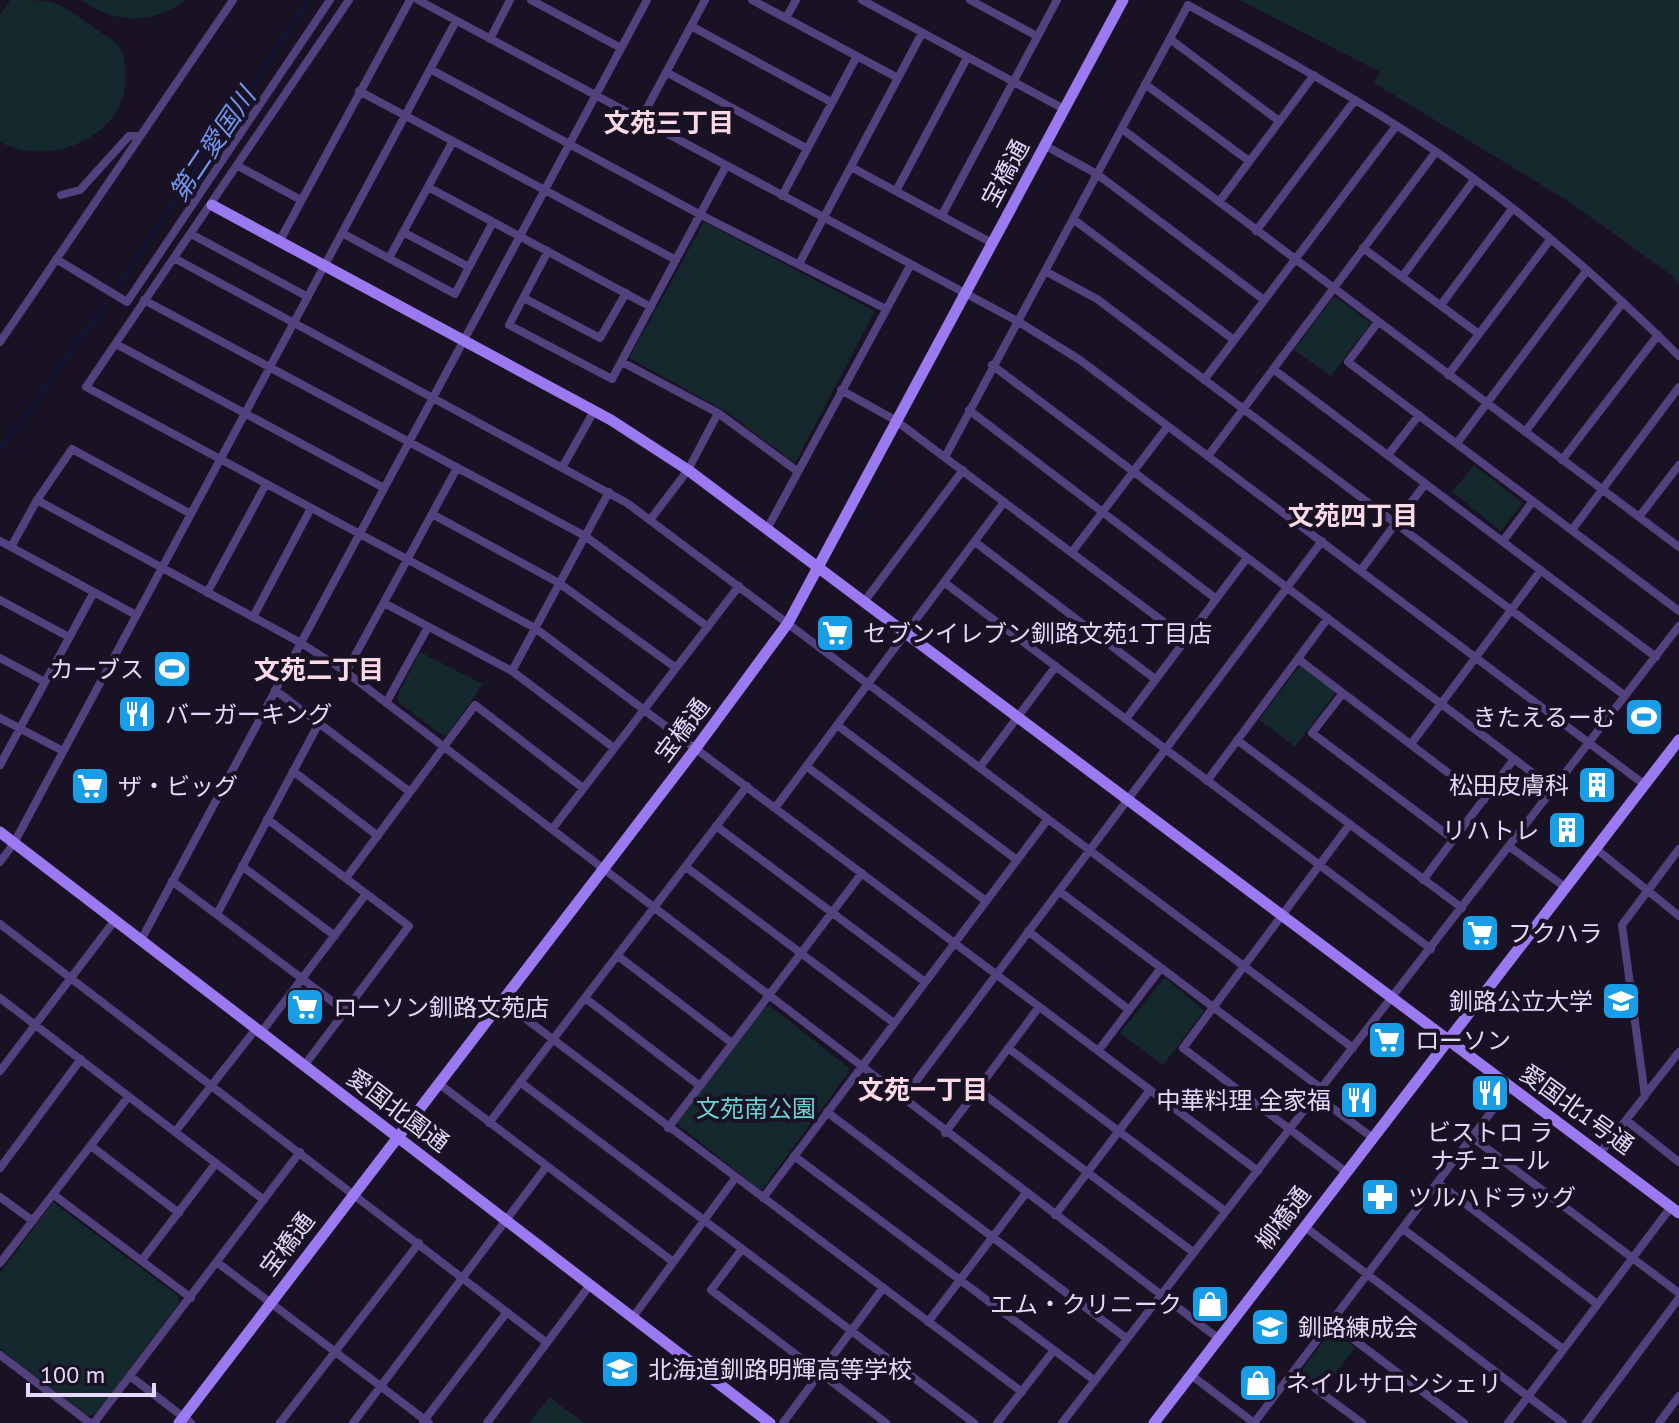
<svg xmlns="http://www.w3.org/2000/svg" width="1679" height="1423" font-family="'PT Sans','Noto Sans JP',sans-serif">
<rect width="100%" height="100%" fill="#191124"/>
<!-- green -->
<path fill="#15282d" d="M10,0C58,0 55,0 93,27C101,33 112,38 118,45C125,53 125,65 125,74C130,136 48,169 0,142V15Z
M82,0H185C156,25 111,24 82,0Z
M1239,0H1679V284L1671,275L1571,203L1374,83L1380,72Z
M704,222L875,311L795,463L725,411L629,358Z
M1334,296L1371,323L1331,376L1294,350Z
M1474,465L1523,503L1501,531L1452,492Z
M420,652L483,684L448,734L442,735L399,703L397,696Z
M1300,665L1336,692L1295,747L1259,720Z
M1165,977L1204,1011L1163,1065L1120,1033Z
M770,1006L848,1067L849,1072L761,1191L676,1123L765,1007Z
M53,1202L178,1296L179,1303L96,1414L88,1416L0,1349V1273Z
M1335,1332L1355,1348L1324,1388L1303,1372V1368L1330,1333Z
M549,1397L584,1423H529Z"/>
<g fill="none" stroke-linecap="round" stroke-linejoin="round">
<!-- stream -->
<path stroke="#10153e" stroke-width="3" d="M117,287L308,0
M0,450L106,303"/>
<!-- street -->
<path stroke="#53417e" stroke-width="8" d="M349,0L86,387L535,628L1258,1171
M418,0L1019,322L1080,360L1645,785
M531,0L621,48
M752,0L898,78
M862,0L1064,109
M970,0L1037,36
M786,18L796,0
M691,26L831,102
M490,39L510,0
M1170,39L1279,121
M430,69L701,215L886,309
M666,72L806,148
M1145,84L1249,161
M359,91L676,260
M641,119L705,0
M1122,129L1679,547
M1044,145L1097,174L1264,300
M238,166L301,200
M851,167L992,243
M428,187L651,307
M896,191L967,58
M61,195L80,190L129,136H140
M782,196L857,56
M1219,202L1314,75
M942,215L1057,0
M1073,219L1234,340
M1256,231L1355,100
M342,233L455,294L469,267L403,232
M191,234L308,297
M279,242L410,0
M1363,248L1479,334
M548,251L509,325L612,379L726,166
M174,258L627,503L1353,1048
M389,258L453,141
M56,259L127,302L330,0
M799,264L922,33
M469,267L493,222
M1045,271L1097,299L1624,695
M1402,277L1474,180
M524,298L600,338L626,293
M144,300L585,536L708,627
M1441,305L1512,209
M1378,322L1348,362L1679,611
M0,342L233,0
M116,344L384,488
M622,362L718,413L797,471
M992,365L1554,789
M1273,369L1656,657
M1448,375L1550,240
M1204,380L1396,126
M841,390L895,420L1185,638
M969,410L1215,598
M1525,432L1623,302
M1457,443L1587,270
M1388,455L1419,415
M1208,456L1435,153
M945,457L1188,5C1264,47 1340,89 1413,136C1509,199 1598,276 1679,356
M1562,460L1658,335
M563,466L594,411
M37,500L72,449L191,514
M432,514L559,583L676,668
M1639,517L1679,465
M650,520L688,470L718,413
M767,529L910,266
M1572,530L1679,387
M0,541L136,615
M1503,541L1533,501
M975,542L1155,679
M11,547L37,500L301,643L346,672L1219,1339
M1072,552L1168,426
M1361,570L1425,484
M945,583L1431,949
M207,593L266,484
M0,600L69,637
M864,602L963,470
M384,603L512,671L614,748
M253,617L311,508
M0,658L45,682
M1298,659L1484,800
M512,671L609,492
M346,672L457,468
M275,690L410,792
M1343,693L1312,733L1453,839
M386,703L428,627
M0,718L63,751
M1126,719L1247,558
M837,725L1017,860
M1237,740L1462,908
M1411,744L1541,570
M0,765L94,592
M806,766L986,901
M980,767L1056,666
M293,771L378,836
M1207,781L1328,618
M775,808L1004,502
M267,819L409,926L304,1066
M716,826L925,982
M553,828L739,586
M1510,847L1565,887
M1595,848L1679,916
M0,862L14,843L456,21
M242,866L335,936
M686,867L894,1023
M346,878L475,705L583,788
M1423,880L1514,759
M172,881L345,1011
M1059,891L1322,1089
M217,914L319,723
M0,924L547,1343
M1028,931L1129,1010
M141,940L647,0
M618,956L732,1043
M0,998L264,1200
M585,998L700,1086
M502,1001L1022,1392
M260,1034L366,894
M1008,1048L1225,1211
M1098,1051L1161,968
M0,1071L115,920
M520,1082L974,1423
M438,1083L672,1261
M977,1089L1193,1252
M1645,1095L1679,1052
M1316,1096L1373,1138
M902,1100L1322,541
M827,1112L1126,1338
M1626,1120L1679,1162
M489,1123L747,786
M668,1128L862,873
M175,1132L255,1030
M945,1133L1039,1007
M1473,1138L1679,1293
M91,1146L179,1213
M1600,1153L1645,1096L1622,925L1679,849
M794,1156L1094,1380
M0,1168L81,1059
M1346,1172L1183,1048L1350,824
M1438,1183L1597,1304
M54,1195L191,1298
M0,1197L33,1221
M763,1198L1048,819
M1055,1215L1150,1090
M1305,1227L1563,1423
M1403,1229L1563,1349
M742,1249L711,1290L886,1423
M142,1260L216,1163
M0,1263L128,1097
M218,1263L429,1423
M633,1317L736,1177
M928,1322L1026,1193
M1332,1323L1464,1423
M0,1355L90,1423
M1293,1372L1362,1423
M1191,1375L1254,1423L1510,1087
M130,1376L191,1423
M423,1422L507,1312
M94,1423L300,1152
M280,1423L419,1243
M353,1423L546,1167
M487,1423L590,1285
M783,1423L883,1288
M997,1423L1054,1350
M1062,1423L1679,626
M1508,1423L1671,1207
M1586,1423L1679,1298
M1659,1423L1679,1396"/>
<!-- secondary -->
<path stroke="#9b79f1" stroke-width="11" d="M212,205L611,420L688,470L1679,1213
M0,832L770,1423
M179,1423L696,748L788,623L1123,0
M1154,1423L1679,740"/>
</g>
<!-- icons -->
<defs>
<g id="supermarket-square" transform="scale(2)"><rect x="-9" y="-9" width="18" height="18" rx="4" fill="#199de6" stroke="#191124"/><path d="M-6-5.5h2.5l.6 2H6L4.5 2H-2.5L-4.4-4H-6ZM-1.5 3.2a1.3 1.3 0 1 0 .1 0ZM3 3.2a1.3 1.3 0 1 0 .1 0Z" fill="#fff"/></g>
<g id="stadium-square" transform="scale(2)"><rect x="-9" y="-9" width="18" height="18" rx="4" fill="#199de6" stroke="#191124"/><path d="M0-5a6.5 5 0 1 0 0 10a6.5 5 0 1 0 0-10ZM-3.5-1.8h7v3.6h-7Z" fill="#fff"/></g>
<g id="restaurant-square" transform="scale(2)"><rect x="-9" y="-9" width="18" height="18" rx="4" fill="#199de6" stroke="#191124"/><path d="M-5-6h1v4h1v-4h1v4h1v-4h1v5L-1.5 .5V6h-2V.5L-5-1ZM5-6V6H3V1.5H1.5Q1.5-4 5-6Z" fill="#fff"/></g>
<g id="building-square" transform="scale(2)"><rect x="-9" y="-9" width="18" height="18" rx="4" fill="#199de6" stroke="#191124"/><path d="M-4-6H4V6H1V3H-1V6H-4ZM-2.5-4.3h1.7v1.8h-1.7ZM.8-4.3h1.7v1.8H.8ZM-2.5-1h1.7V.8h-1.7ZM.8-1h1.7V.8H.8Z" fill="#fff"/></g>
<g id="university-square" transform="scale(2)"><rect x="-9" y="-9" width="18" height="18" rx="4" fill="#199de6" stroke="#191124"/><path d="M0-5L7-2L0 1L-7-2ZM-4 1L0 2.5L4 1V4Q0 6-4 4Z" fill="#fff"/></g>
<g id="pharmacy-square" transform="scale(2)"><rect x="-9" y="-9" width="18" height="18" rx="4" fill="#199de6" stroke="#191124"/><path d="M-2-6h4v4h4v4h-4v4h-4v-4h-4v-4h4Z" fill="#fff"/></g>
<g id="shop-square" transform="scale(2)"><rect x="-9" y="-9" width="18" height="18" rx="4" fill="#199de6" stroke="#191124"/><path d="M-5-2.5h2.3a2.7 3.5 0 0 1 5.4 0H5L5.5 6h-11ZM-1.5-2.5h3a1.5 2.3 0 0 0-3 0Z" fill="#fff"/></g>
<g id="school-square" transform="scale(2)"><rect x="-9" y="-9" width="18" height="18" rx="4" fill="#199de6" stroke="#191124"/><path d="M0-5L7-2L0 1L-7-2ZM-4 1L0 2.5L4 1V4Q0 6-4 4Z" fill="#fff"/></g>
</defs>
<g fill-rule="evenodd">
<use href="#supermarket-square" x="835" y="633"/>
<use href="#stadium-square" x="172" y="669"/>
<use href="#restaurant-square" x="137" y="714"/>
<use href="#stadium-square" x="1644" y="717"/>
<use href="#building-square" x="1597" y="785"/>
<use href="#supermarket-square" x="90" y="786"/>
<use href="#building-square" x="1567" y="830"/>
<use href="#supermarket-square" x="1480" y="933"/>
<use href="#university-square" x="1621" y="1001"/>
<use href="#supermarket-square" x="305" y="1007"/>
<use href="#supermarket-square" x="1387" y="1040"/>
<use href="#restaurant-square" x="1490" y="1093"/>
<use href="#restaurant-square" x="1359" y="1100"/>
<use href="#pharmacy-square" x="1380" y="1197"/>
<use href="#shop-square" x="1210" y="1304"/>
<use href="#school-square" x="1270" y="1327"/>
<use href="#school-square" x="620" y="1369"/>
<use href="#shop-square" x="1258" y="1383"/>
</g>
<g text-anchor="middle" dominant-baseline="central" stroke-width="8" stroke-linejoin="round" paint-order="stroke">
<!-- street labels -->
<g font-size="24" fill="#e5d8fb" stroke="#191124">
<text transform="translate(1005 173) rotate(-62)">宝橋通</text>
<text transform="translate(682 730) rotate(-53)">宝橋通</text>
<text transform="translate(1577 1109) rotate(36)">愛国北1号通</text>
<text transform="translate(398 1110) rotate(37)">愛国北園通</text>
<text transform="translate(1283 1218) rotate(-53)">柳橋通</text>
<text transform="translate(287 1244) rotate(-53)">宝橋通</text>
</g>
<!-- poi labels -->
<g font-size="24" fill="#e5d8fb" stroke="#191124" text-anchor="start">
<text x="863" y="633">セブンイレブン釧路文苑1丁目店</text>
<text x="144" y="669" text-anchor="end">カーブス</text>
<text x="165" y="714">バーガーキング</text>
<text x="1616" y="717" text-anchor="end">きたえるーむ</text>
<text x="1569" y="785" text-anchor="end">松田皮膚科</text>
<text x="118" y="786">ザ・ビッグ</text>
<text x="1539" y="830" text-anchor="end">リハトレ</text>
<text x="1508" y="933">フクハラ</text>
<text x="1593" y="1001" text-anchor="end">釧路公立大学</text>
<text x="333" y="1007">ローソン釧路文苑店</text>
<text x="1415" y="1040">ローソン</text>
<text x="1331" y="1100" text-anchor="end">中華料理 全家福</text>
<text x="1490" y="1132" text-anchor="middle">ビストロ ラ<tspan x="1490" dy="28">ナチュール</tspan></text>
<text x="1408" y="1197">ツルハドラッグ</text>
<text x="1182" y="1304" text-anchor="end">エム・クリニーク</text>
<text x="1298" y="1327">釧路練成会</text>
<text x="648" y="1369">北海道釧路明輝高等学校</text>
<text x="1286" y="1383">ネイルサロンシェリ</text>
</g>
<!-- park labels -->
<g font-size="24" fill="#6bd3d4" stroke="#191124">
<text x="756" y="1108">文苑南公園</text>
</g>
<!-- neighbourhood labels -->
<g font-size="26" font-weight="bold" fill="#fbdae6" stroke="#191124">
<text x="669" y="122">文苑三丁目</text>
<text x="1353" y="515">文苑四丁目</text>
<text x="319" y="669">文苑二丁目</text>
<text x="923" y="1089">文苑一丁目</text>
</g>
<!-- water labels -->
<g font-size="26" font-style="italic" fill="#7195f0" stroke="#191124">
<text transform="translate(212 144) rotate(-56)">第二愛国川</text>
</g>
</g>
<!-- scale -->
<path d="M28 1383v12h126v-12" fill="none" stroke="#e5d8fb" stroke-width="4"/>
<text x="40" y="1383" font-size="24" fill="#e5d8fb" stroke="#191124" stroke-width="6" paint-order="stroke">100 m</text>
</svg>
